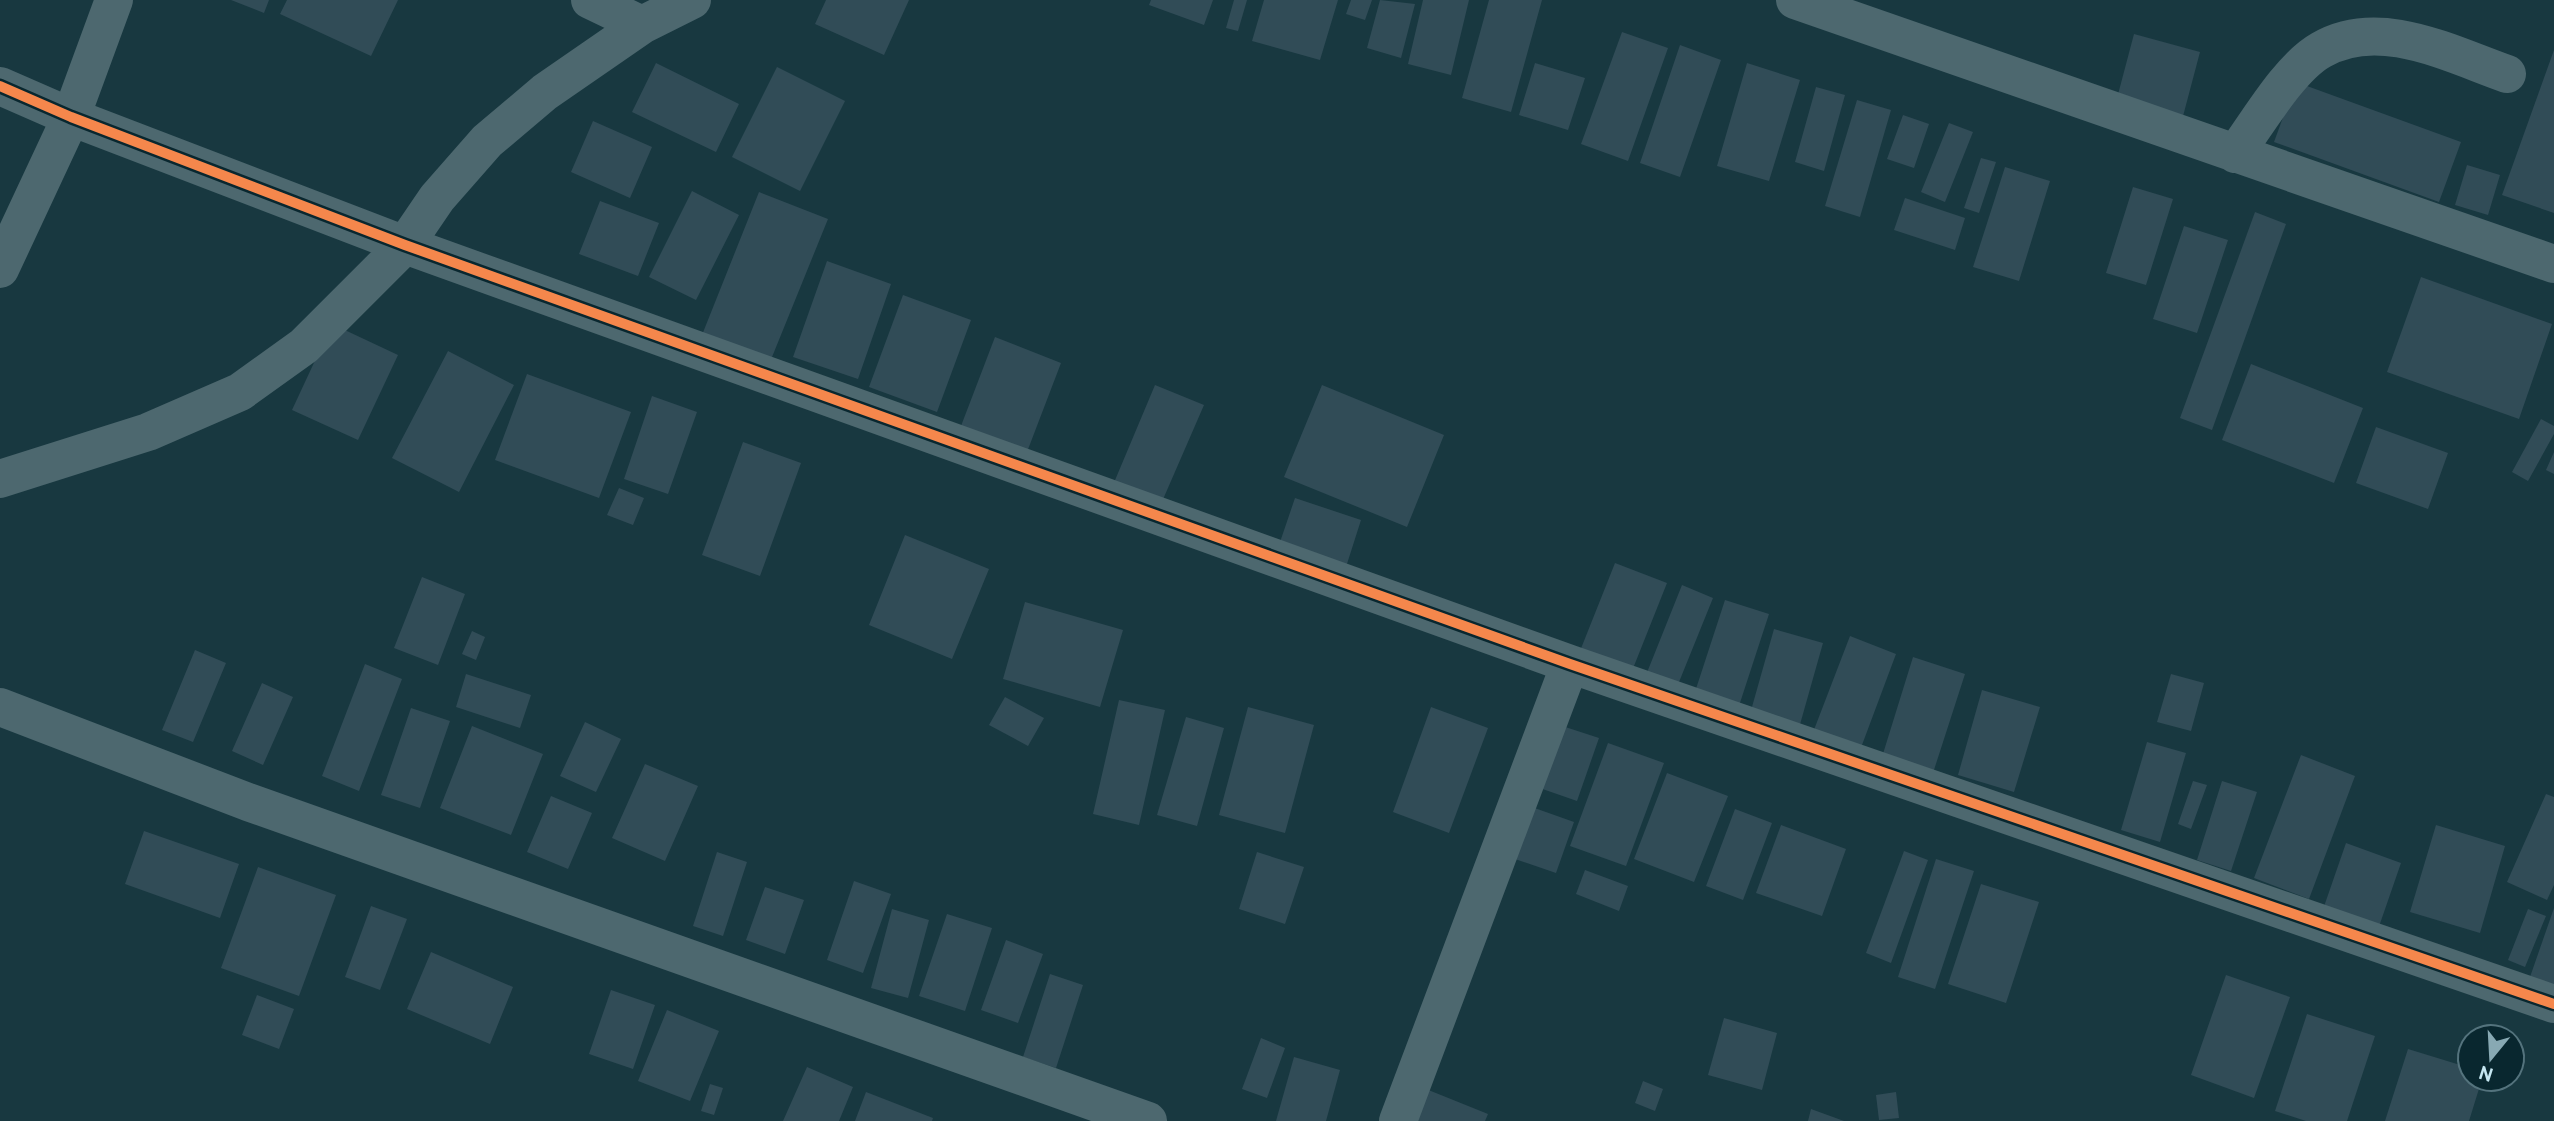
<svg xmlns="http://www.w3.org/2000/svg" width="2554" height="1121" font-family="Overpass,sans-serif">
<rect width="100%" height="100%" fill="#183840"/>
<!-- building -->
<path fill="#314c57" d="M231,0H269L264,13Z
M287,0H398L371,56L280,14Z
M826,0H909L884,55L815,24Z
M1151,0H1213L1204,25L1149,5Z
M1234,0H1247L1238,31L1226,28Z
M1264,0H1338L1320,60L1252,41Z
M1351,0H1372L1365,20L1346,14Z
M1380,0L1415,4L1401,58L1367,48Z
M1423,0H1469L1451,75L1408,64Z
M1489,0H1542L1511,112L1462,98Z
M1622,32L1668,48L1628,161L1581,144Z
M2134,34L2200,52L2182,120L2116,102Z
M1680,45L1721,60L1680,177L1640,163Z
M2554,50V213L2502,195Z
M656,63L739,104L716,152L632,112Z
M1535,63L1585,78L1568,130L1519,115Z
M1747,63L1800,80L1769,181L1717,166Z
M777,67L845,101L800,191L732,157Z
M2296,82L2461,142L2439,202L2274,142Z
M1816,87L1845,95L1824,171L1795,162Z
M1857,100L1891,110L1860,217L1825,206Z
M1903,115L1929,124L1914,168L1887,159Z
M593,121L652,147L630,198L571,172Z
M1949,123L1973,132L1945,202L1921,192Z
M1981,158L1996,162L1979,213L1964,208Z
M2467,165L2500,175L2488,215L2455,205Z
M2005,167L2050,181L2019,281L1973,267Z
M2133,187L2173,199L2146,285L2106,273Z
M692,191L739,215L696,300L649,277Z
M759,192L828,219L770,362L702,335Z
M1905,198L1965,218L1955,250L1894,230Z
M600,201L659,223L638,276L579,254Z
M2255,212L2286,224L2212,430L2180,418Z
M2184,226L2228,240L2197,333L2153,319Z
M827,261L891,284L858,379L793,357Z
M2421,277L2552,324L2519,419L2387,372Z
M903,295L971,320L937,412L869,387Z
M332,324L398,355L358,440L292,410Z
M995,337L1061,363L1027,452L961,426Z
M448,351L514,385L459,492L392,458Z
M2251,364L2363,408L2334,483L2222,440Z
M527,374L631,412L599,498L495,460Z
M1155,385L1204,405L1161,504L1113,485Z
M1322,385L1444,435L1407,527L1284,477Z
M652,396L697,412L668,494L624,479Z
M2541,419L2554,426V434L2528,481L2512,472Z
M2376,427L2448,453L2428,509L2356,483Z
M743,442L801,463L760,576L702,555Z
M2554,452V474L2546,470Z
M619,488L644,498L633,525L607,515Z
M1295,498L1361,520L1346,567L1279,545Z
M905,535L989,569L952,659L869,625Z
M1615,563L1667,583L1632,671L1580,651Z
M422,577L465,594L438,665L394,648Z
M1682,585L1713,598L1677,687L1646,675Z
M1725,600L1769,614L1737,712L1693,698Z
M1025,602L1123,630L1100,707L1003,679Z
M1774,629L1823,643L1799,728L1750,714Z
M472,631L485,637L476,660L462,654Z
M1850,636L1896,654L1859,753L1812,735Z
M195,650L226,663L193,742L162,730Z
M1913,657L1965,674L1933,773L1882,757Z
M365,664L402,679L359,791L322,776Z
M466,674L531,695L520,728L456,707Z
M2171,674L2204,683L2191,731L2157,722Z
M262,683L293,697L263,765L232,751Z
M1982,690L2040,707L2014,792L1958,775Z
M1005,697L1044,718L1028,746L989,725Z
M1119,700L1165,710L1139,825L1093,814Z
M1248,707L1314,725L1285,833L1219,815Z
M1431,707L1488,728L1449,833L1393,812Z
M411,708L450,721L420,808L381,795Z
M1186,717L1224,728L1197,826L1157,815Z
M585,722L621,739L596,792L560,776Z
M1553,723L1599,738L1577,801L1531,785Z
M472,726L543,754L511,835L440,808Z
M2147,742L2186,753L2160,842L2121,830Z
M1608,743L1664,763L1626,866L1570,846Z
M2301,755L2355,776L2309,899L2254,878Z
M645,764L698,786L665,861L612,838Z
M1667,773L1728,796L1694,882L1634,859Z
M2193,781L2207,785L2191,829L2178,824Z
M2222,781L2257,792L2231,871L2197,860Z
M2546,794L2554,797V885L2547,900L2507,882Z
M551,796L592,813L568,869L527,852Z
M1523,804L1574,822L1556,873L1506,856Z
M1735,809L1772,823L1743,900L1706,886Z
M1781,825L1846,849L1822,916L1756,893Z
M2436,825L2505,846L2480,933L2410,912Z
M144,831L239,864L220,918L125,884Z
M2346,843L2401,863L2375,938L2320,918Z
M1904,851L1928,860L1891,963L1866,953Z
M717,852L747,862L723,936L693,926Z
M1257,852L1304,867L1285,924L1239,909Z
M1936,859L1974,871L1935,989L1898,977Z
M258,867L336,895L299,996L221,968Z
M1585,870L1628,886L1619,911L1576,894Z
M854,881L891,894L863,973L827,960Z
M1981,884L2039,902L2006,1003L1948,984Z
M765,887L804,900L785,954L746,940Z
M371,906L407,919L380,990L345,977Z
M2554,908V985L2530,977Z
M892,909L929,920L908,998L871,988Z
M2528,909L2546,916L2525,967L2508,960Z
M947,914L992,928L965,1011L919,996Z
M1006,940L1043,954L1018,1023L981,1010Z
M431,952L513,987L490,1044L407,1009Z
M1050,974L1083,985L1056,1068L1023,1057Z
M2226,975L2290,997L2254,1098L2191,1075Z
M611,990L655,1005L633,1069L589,1054Z
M257,995L294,1009L279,1049L242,1035Z
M667,1010L719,1031L690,1101L638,1081Z
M2307,1014L2375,1036L2347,1121H2306L2275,1111Z
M1724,1018L1777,1033L1762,1090L1708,1075Z
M1261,1038L1285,1048L1267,1098L1242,1089Z
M2408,1049L2470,1068V1079H2482L2469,1121H2385Z
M1294,1057L1340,1070L1326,1121H1276Z
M807,1067L853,1087L839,1121H783Z
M1643,1081L1663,1089L1655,1111L1635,1103Z
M710,1084L723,1088L714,1115L701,1111Z
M1421,1087L1488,1114L1485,1121H1408Z
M866,1092L933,1118L932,1121H855Z
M1896,1092L1899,1118L1879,1120L1876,1095Z
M1811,1109L1844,1121H1808Z"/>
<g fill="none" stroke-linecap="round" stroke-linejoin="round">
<!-- minor -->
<path stroke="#4d686f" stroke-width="38" d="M590,0L642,25
M1795,0L2554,264
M0,86L71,117L405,245L1570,664L2554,1004
M2235,154C2257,124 2289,68 2321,50C2379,16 2450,54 2507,74
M0,269L71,117L114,0
M0,479L148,432L240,392L304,346L405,245L437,198L487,141L545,92L642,25L692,0
M0,707L248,802L1148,1121
M1398,1121L1570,664"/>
<!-- cycleway casing -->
<g stroke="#09272f" stroke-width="15">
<path id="cycleway" d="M0,86L71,117L405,245L1570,664L2554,1004"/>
</g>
<!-- cycleway -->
<use href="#cycleway" stroke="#f5874c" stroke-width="10"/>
</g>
<!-- north arrow -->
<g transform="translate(2491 1058) rotate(198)"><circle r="33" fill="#09272f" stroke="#54737d" stroke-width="2"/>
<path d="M0-5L12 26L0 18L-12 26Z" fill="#88a9b3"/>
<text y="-10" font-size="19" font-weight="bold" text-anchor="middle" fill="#c5e6f1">N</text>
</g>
</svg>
